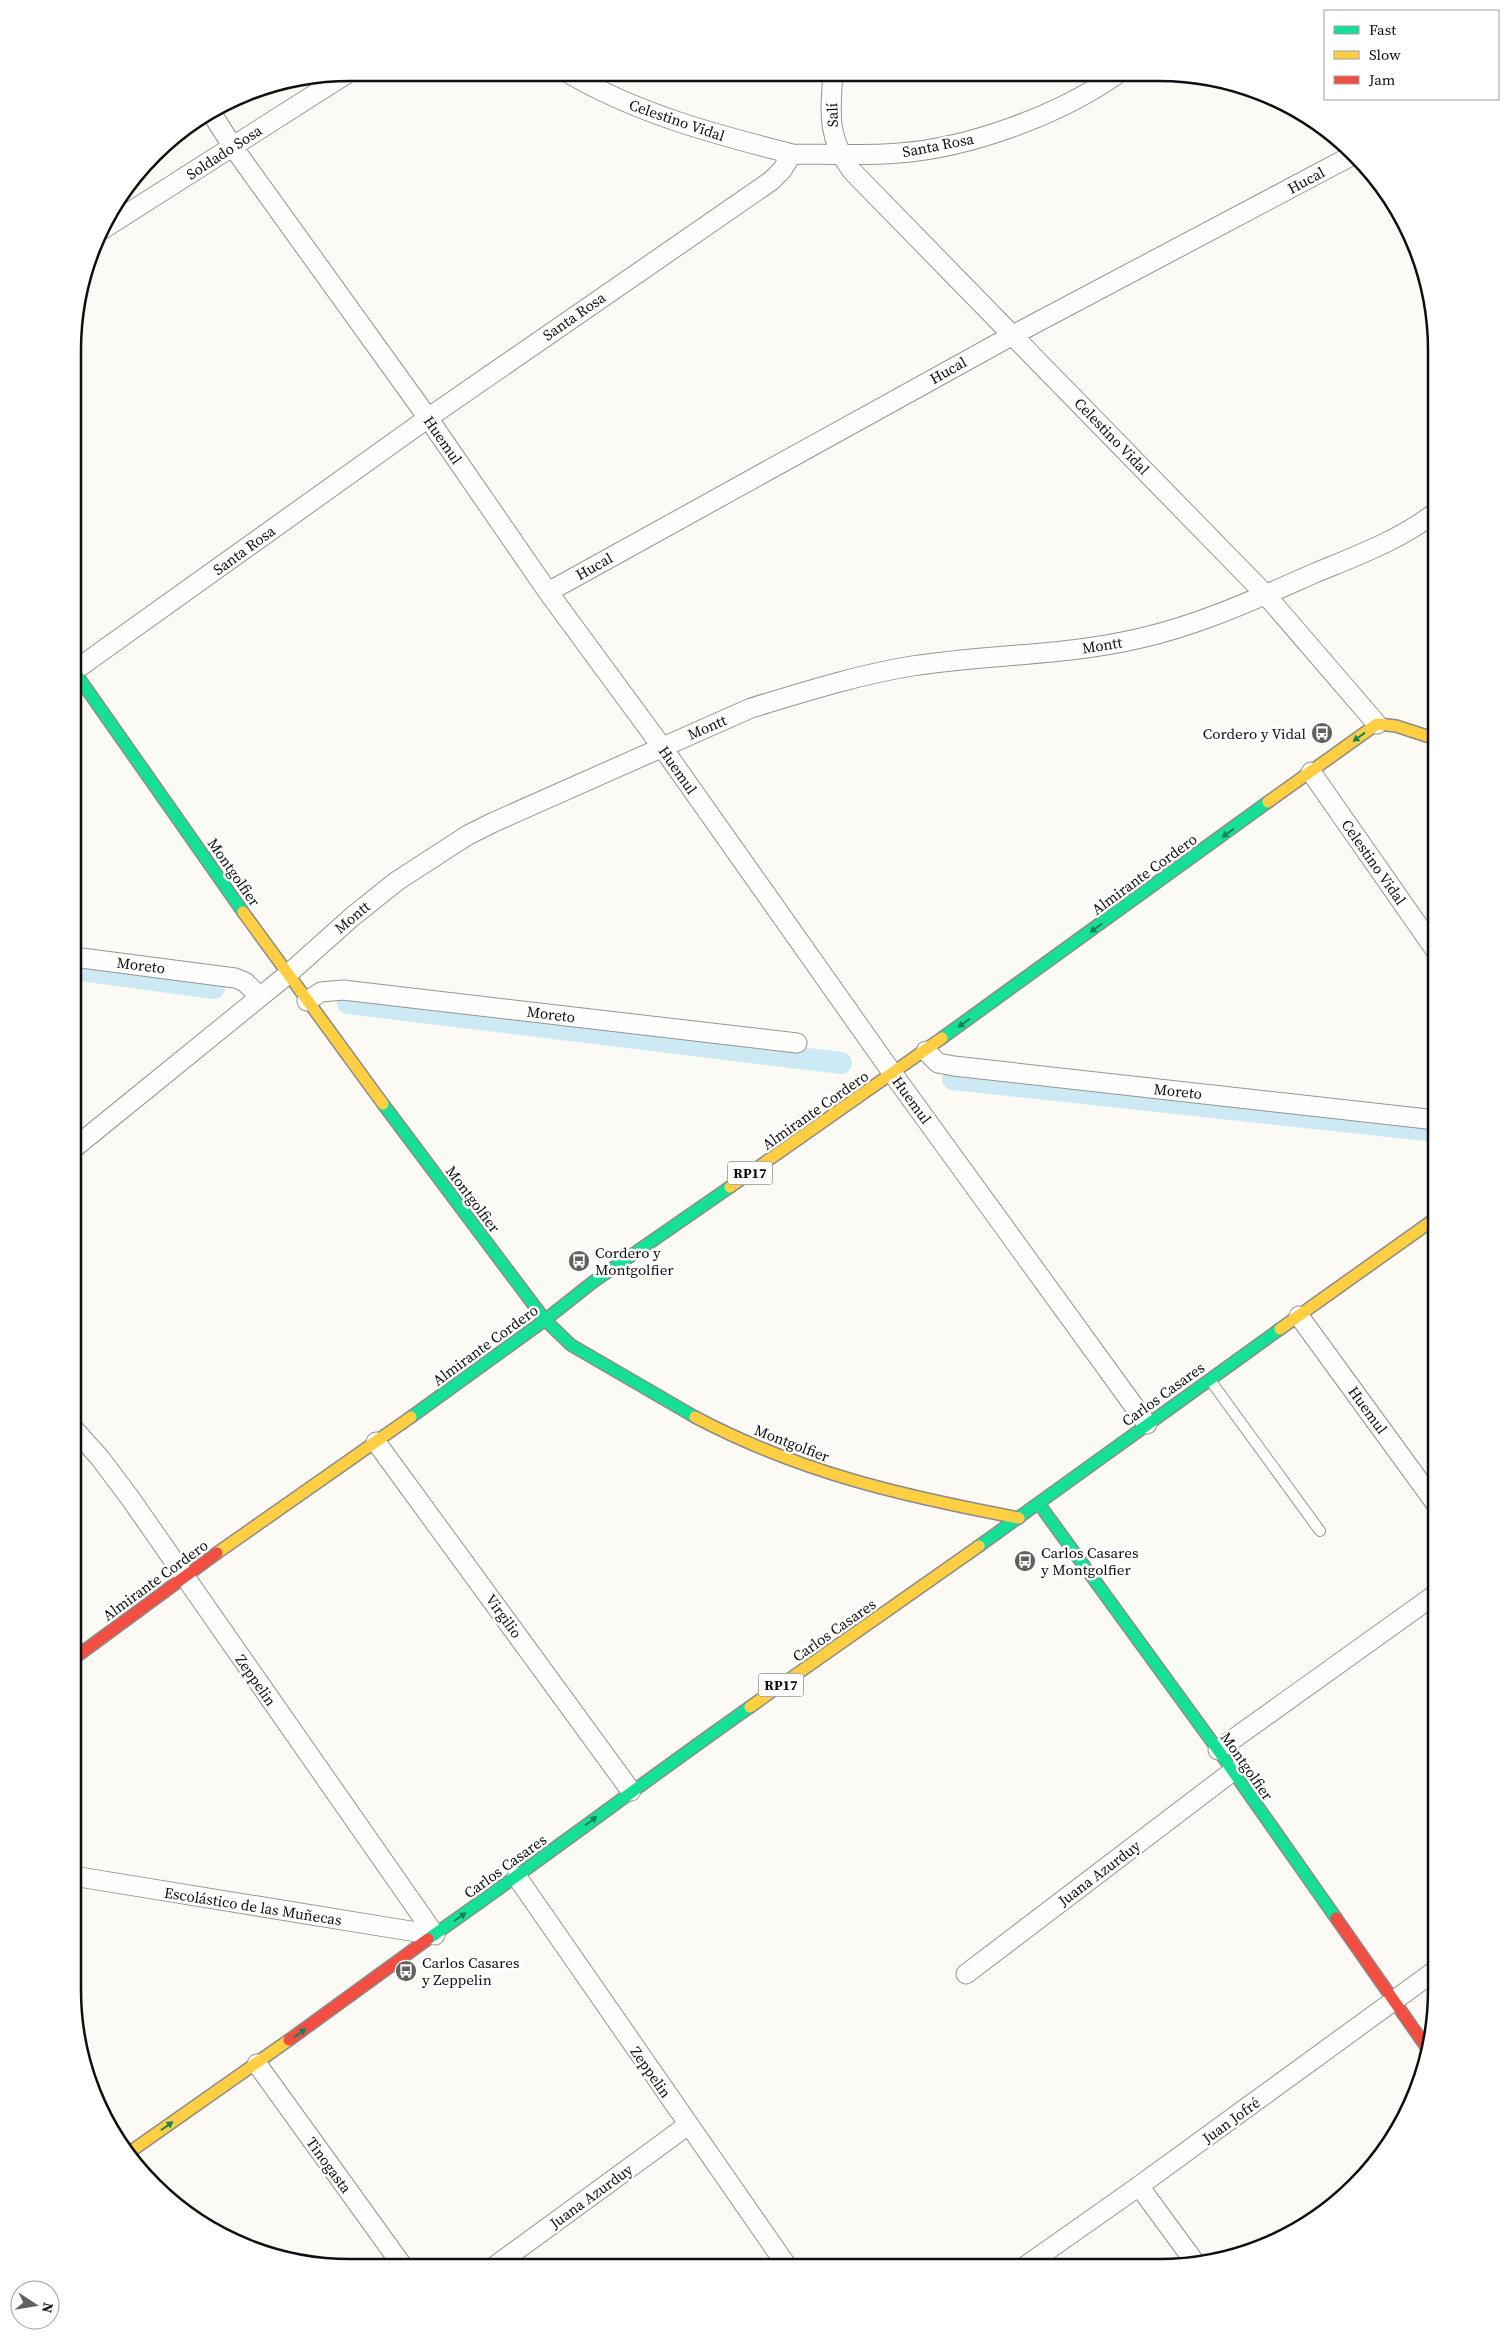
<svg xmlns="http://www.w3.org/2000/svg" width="1509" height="2340" font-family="'Source Serif 4',serif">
<rect width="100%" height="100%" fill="#fbfaf4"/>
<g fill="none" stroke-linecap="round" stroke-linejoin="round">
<!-- canal -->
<path stroke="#cce9f4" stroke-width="22" d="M74,969L214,988
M348,1003L841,1063
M953,1079L1436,1131"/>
<!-- lane casing -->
<g stroke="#959592" stroke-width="12">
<path id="lane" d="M1210,1380L1320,1531"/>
</g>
<!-- street casing -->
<g stroke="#959592" stroke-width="21">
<path id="street" d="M568,73C638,114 714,134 792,154
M833,74C830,113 827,138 852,171L1265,594L1377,724
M212,114L233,147L428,418L548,592L662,747L893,1074L1147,1424
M100,231L348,73
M548,592L1013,335L1353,155
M74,671L428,418L771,181L782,170L792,154C827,154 863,156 899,153C969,148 1059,115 1116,75
M1311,772L1436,951
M74,957L235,978L245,982L260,997
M307,1001L321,992L343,990L797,1043
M926,1051L938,1063L954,1066L1436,1120
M74,1148L287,975L352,917L397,881L468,835L494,822L751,708C804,692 857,675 912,666C988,654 1066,656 1141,638C1200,625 1260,597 1315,573C1356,556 1400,540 1436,512
M1299,1316L1436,1504
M73,1428L100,1458L130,1498L435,1935
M376,1442L631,1791
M1218,1750L1436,1594
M73,1876L435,1935
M517,1877L787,2266
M966,1974L1233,1771
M257,2064L402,2265
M1139,2186L1194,2261
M495,2266L688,2125
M1024,2267L1139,2186L1436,1970"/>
</g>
<!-- fast casing -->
<g stroke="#8c8b89" stroke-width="14">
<path id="fast" d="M74,671L243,912
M942,1038L1268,802
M383,1104L545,1320L571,1345L695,1417
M411,1417L545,1320L593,1282L730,1187
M1039,1504L1218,1750L1336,1918
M979,1546L1280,1329
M428,1939C537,1863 642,1783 750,1707"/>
</g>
<!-- slow casing -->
<g stroke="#8c8b89" stroke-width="14">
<path id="slow" d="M1268,802L1377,724L1396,726L1436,739
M243,912L383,1104
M730,1187L942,1038
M1280,1329L1436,1218
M695,1417C801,1473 903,1496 1019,1518
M217,1553L411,1417
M750,1707L979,1546
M127,2154L289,2040"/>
</g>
<!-- jam casing -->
<g stroke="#8c8b89" stroke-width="14">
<path id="jam" d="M73,1659L217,1553
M1336,1918L1427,2048
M289,2040L428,1939"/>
</g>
<!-- lane -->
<use href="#lane" stroke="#fefefd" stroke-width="10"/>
<!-- street -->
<use href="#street" stroke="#fefefd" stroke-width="19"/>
<!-- fast -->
<use href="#fast" stroke="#16e098" stroke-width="11"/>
<!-- slow -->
<use href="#slow" stroke="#ffcf43" stroke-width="11"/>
<!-- jam -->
<use href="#jam" stroke="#f24e42" stroke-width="11"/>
</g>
<!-- one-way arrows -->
<defs><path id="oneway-solid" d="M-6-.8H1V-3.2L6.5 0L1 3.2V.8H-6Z" transform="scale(1.25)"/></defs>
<g fill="#13825a">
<use href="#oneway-solid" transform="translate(1359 737) rotate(144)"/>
<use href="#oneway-solid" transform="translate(1228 833) rotate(144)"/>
<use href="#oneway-solid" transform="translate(1096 928) rotate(144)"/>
<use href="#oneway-solid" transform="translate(964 1023) rotate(144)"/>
<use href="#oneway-solid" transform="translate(591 1821) rotate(-37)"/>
<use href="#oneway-solid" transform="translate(460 1917) rotate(-35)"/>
<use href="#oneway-solid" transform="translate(300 2033) rotate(-36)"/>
<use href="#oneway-solid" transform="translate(167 2126) rotate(-35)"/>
</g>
<!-- icons -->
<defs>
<g id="bus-disc" transform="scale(1.125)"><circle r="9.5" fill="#62615f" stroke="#fff"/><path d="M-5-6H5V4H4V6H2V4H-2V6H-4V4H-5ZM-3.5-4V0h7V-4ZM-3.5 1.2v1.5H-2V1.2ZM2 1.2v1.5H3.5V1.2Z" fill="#fff"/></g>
</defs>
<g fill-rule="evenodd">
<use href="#bus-disc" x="1322" y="733"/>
<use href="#bus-disc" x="579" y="1261"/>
<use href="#bus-disc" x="1025" y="1561"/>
<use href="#bus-disc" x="406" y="1971"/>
</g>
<g text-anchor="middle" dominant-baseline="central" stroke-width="5" stroke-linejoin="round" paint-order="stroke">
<!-- shield labels -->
<g fill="#fff" stroke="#575757" stroke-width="1">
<rect x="727.5" y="1161.5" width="45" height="23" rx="4"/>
<rect x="758.5" y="1673.5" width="45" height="23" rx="4"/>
</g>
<g font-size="14" font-weight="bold" fill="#0f0f0f">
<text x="750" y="1173">RP17</text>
<text x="781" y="1685">RP17</text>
</g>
<!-- street labels -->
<g font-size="15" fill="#0f0f0f" stroke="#fff">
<text transform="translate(832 115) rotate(-92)">Salí</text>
<text transform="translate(677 120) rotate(19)">Celestino Vidal</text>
<text transform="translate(938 145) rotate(-11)">Santa Rosa</text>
<text transform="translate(224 152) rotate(-33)">Soldado Sosa</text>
<text transform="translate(1306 180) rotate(-28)">Hucal</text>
<text transform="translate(574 316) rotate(-35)">Santa Rosa</text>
<text transform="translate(948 370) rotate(-29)">Hucal</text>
<text transform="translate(1112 436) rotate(46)">Celestino Vidal</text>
<text transform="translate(443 440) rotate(55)">Huemul</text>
<text transform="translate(244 550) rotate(-36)">Santa Rosa</text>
<text transform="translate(594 566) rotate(-29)">Hucal</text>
<text transform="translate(1102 645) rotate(-9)">Montt</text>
<text transform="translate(707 727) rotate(-23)">Montt</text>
<text transform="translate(678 770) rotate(55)">Huemul</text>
<text transform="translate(1374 862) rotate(55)">Celestino Vidal</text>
<text transform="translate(234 872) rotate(55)">Montgolfier</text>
<text transform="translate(1144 874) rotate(-36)">Almirante Cordero</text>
<text transform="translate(352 917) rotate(-40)">Montt</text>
<text transform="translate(141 965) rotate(7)">Moreto</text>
<text transform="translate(551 1014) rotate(7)">Moreto</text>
<text transform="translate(1178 1091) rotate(6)">Moreto</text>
<text transform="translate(912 1100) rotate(54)">Huemul</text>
<text transform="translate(815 1110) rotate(-35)">Almirante Cordero</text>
<text transform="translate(473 1199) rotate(53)">Montgolfier</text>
<text transform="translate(485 1345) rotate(-36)">Almirante Cordero</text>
<text transform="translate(1163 1394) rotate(-36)">Carlos Casares</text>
<text transform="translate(1368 1410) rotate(54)">Huemul</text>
<text transform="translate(792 1443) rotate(21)">Montgolfier</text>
<text transform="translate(155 1580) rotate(-36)">Almirante Cordero</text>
<text transform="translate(504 1616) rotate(54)">Virgilio</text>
<text transform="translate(834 1630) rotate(-35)">Carlos Casares</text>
<text transform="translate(256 1680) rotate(55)">Zeppelin</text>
<text transform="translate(1247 1766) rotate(55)">Montgolfier</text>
<text transform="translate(505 1866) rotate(-36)">Carlos Casares</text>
<text transform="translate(1099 1873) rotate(-37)">Juana Azurduy</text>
<text transform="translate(253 1906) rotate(9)">Escolástico de las Muñecas</text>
<text transform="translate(651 2072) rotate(55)">Zeppelin</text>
<text transform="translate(1231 2120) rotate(-36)">Juan Jofré</text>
<text transform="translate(329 2165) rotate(54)">Tinogasta</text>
<text transform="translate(591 2196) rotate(-36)">Juana Azurduy</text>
</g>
<!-- poi labels -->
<g font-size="15" fill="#0f0f0f" stroke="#fff" text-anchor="start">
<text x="1306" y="733" text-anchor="end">Cordero y Vidal</text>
<text x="595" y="1252">Cordero y<tspan x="595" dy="17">Montgolfier</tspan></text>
<text x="1041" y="1552">Carlos Casares<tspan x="1041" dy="17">y Montgolfier</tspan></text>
<text x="422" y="1962">Carlos Casares<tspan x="422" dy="17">y Zeppelin</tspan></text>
</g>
</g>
<!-- crop -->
<path d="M0 0H1509V2340H0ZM350 81H1159A269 269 0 0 1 1428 350V1990A269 269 0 0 1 1159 2259H350A269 269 0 0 1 81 1990V350A269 269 0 0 1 350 81Z" fill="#fff" fill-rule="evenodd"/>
<path fill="none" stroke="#0f0f0f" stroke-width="2.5" d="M350 81H1159A269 269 0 0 1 1428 350V1990A269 269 0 0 1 1159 2259H350A269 269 0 0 1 81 1990V350A269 269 0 0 1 350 81Z"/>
<!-- legend -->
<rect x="1324" y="10" width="175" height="90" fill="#ffffff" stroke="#9f9f9f"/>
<rect x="1334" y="26" width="25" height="8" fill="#16e098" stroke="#9f9f9f"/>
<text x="1369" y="35" font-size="15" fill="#0f0f0f">Fast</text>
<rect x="1334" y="51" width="25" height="8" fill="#ffcf43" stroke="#9f9f9f"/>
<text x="1369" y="60" font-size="15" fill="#0f0f0f">Slow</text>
<rect x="1334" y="76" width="25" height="8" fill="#f24e42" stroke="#9f9f9f"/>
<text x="1369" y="85" font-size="15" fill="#0f0f0f">Jam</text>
<!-- north arrow -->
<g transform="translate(35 2305) rotate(102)"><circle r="24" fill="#ffffff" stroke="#9f9f9f"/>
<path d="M0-4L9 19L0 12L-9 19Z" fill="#62615f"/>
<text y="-8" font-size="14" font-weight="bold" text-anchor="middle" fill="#0f0f0f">N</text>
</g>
</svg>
